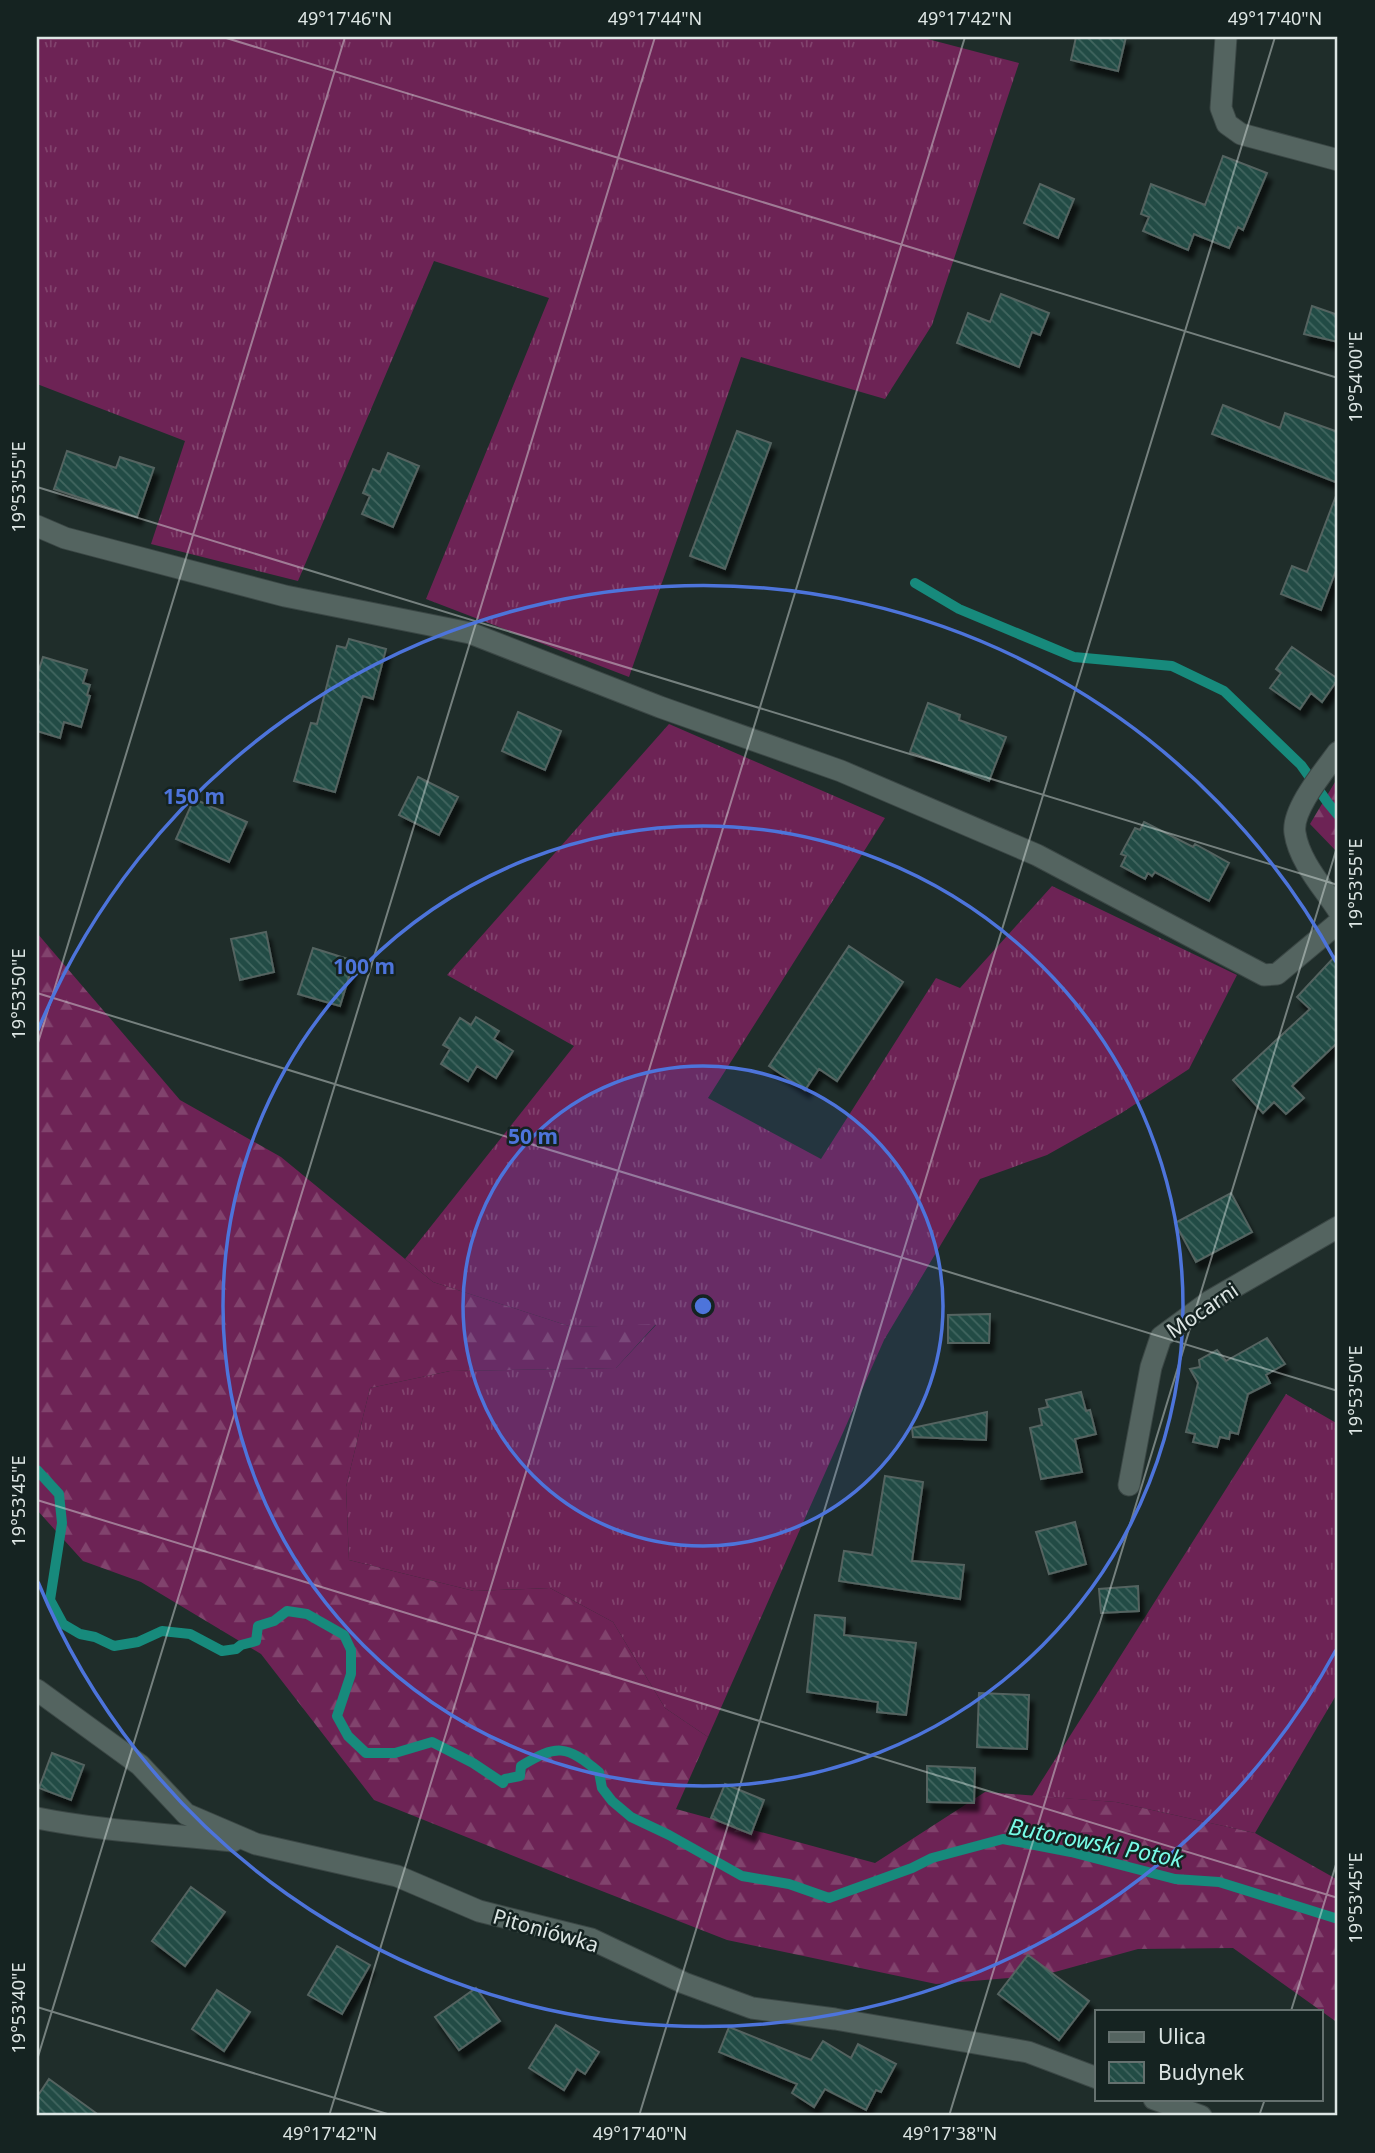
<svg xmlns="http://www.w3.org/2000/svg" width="1375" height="2153" font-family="'Noto Sans',sans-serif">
<defs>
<pattern id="grass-tufts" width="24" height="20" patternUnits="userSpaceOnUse" patternTransform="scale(1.75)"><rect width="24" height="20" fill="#6d2355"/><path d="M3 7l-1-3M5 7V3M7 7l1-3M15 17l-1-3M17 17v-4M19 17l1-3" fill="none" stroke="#81436d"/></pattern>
<pattern id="forest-firs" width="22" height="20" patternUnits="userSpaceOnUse" patternTransform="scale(1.75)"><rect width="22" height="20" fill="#6d2355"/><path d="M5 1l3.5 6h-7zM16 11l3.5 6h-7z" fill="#81436d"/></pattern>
<pattern id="building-back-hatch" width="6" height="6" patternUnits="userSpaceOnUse" patternTransform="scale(1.75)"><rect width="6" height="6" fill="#224c45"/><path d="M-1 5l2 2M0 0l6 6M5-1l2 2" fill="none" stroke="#426660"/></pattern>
<filter id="shadow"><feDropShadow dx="4.5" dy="8" stdDeviation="2" flood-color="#0009"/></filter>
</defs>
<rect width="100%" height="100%" fill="#1f2d2a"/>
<!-- grass -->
<path fill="url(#grass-tufts)" d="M37,37H920L1019,63L932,325L885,399L741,357L629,677L426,599L549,298L434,261L298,581L151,544L185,441L37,384Z
M669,724L885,818L708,1098L821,1159L936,978L960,988L1052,886L1237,975L1189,1069L1120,1114L1047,1155L980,1179L884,1340L708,1737L665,1708L613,1622L550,1588L474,1591L349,1560L346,1487L370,1388L450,1371L616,1368L656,1325L572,1327L433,1282L405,1259L574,1046L447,975Z
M1286,1394L1338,1424V1692L1255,1833L1116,1802L1032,1796Z"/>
<!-- forest -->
<path fill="url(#forest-firs)" d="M1335,782L1338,785V853L1310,824Z
M37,933L180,1100L281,1157L433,1282L572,1327L656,1324L616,1368L450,1371L370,1388L346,1487L349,1560L474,1591L550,1588L613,1622L665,1708L708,1737L676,1809L875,1863L985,1792L1116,1802L1255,1833L1338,1880V2023L1233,1948L1138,1949L1044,1975L936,1984L727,1940L566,1877L374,1800L261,1654L141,1582L83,1561L37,1510Z"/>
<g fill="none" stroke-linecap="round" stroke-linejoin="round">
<!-- stream -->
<path stroke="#178a7c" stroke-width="10" d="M915,583L959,609L1074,657L1172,666L1224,691L1301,765L1328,803L1338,815
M37,1470L59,1494L62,1523L50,1600L63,1624L80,1634L95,1637L114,1646L138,1642L162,1631L190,1634L222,1651L236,1649L241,1645L256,1641L258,1626L274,1621L287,1611L307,1614L344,1635L351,1650V1674L337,1716L348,1736L366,1753H395L432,1742L473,1763L503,1783L505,1779L520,1776L521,1766C557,1744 566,1745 599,1772L602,1788L612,1801L631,1817L669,1835L742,1876L789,1884L829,1898L912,1868L932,1858L1003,1839L1071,1852L1175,1879L1219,1882L1338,1919"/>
</g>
<!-- building -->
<path fill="url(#building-back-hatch)" stroke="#546461" stroke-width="2" filter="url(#shadow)" d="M1076,37H1126L1118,71L1071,60Z
M1223,156L1267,173L1243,230L1238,227L1229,248L1194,234L1188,250L1143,231L1149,217L1141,214L1151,184L1205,205Z
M1040,184L1074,199L1058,238L1024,223Z
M1001,294L1049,313L1040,335L1032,332L1019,367L957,343L968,313L990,322Z
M1312,306L1338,315V342L1304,334Z
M1223,405L1280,428L1285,413L1338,432V483L1212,434Z
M737,431L771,443L725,569L690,556Z
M67,451L116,468L120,457L154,468L137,517L54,489Z
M388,453L419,466L393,527L362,514L370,496L363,493L373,469L380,472Z
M1336,496L1338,497V565L1321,610L1281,594L1292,566L1307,572Z
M349,639L386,649L373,699L363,696L335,792L294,781L311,723L317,724L337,646L346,648Z
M1292,647L1338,679L1322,702L1311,693L1300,709L1270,688L1281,673L1276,669Z
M43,657L87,670L83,683L90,685L87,695L90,696L81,727L64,722L60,738L37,731V676Z
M928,703L960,715L959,720L1006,737L989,781L910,752Z
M518,712L561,731L545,770L502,751Z
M418,777L458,797L439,835L399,815Z
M194,799L247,822L229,862L176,839Z
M1144,822L1193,847L1195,844L1229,863L1209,901L1155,872L1152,876L1148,873L1145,879L1121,866L1126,856L1121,854L1135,828L1140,830Z
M266,932L274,972L240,980L231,939Z
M849,946L903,982L837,1081L819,1069L805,1090L769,1066Z
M313,948L354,961L340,1006L298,994Z
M1338,953V1042L1292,1086L1304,1098L1286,1114L1274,1102L1263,1113L1233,1080L1310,1009L1297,997Z
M476,1017L499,1031L494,1039L513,1051L496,1078L477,1066L468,1081L441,1064L450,1049L443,1045L460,1018L471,1025Z
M1231,1193L1252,1232L1196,1262L1175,1223Z
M990,1314L989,1343H948V1315Z
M1267,1338L1285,1364L1266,1375L1270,1383L1248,1394L1238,1434L1230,1432L1229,1439L1220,1437L1217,1447L1193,1442L1195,1434L1186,1432L1198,1383L1190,1369L1200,1367L1199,1360L1217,1350L1226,1361Z
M1081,1392L1086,1411L1090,1410L1096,1434L1075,1439L1082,1472L1041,1479L1030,1428L1042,1425L1039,1409L1048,1407L1046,1400Z
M987,1412L986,1440L913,1437L912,1428Z
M885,1476L923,1482L912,1561L964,1565L960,1599L839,1581L844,1551L872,1555Z
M1075,1522L1086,1564L1049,1574L1036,1532Z
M1138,1586L1139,1611L1101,1613L1099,1589Z
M815,1615L845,1618L844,1635L916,1643L906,1715L877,1712L878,1702L807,1692Z
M979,1693L1029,1695L1027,1749L977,1747Z
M52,1753L84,1765L71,1800L39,1788Z
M927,1766L975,1768L974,1803L927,1802Z
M725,1784L764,1800L751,1834L711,1818Z
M191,1887L225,1912L185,1966L152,1941Z
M337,1946L370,1965L342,2014L308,1995Z
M1028,1955L1089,2001L1059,2040L998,1994Z
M476,1988L500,2021L459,2050L435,2017Z
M217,1990L250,2012L224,2051L192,2029Z
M556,2025L599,2052L585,2074L577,2069L564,2090L529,2068Z
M729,2027L811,2060L823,2041L851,2058L858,2044L896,2064L881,2092L876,2090L866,2110L825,2089L814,2107L792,2093L797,2084L719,2052Z
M49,2079L100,2116H37V2097Z"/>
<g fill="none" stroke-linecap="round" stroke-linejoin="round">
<!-- minor casing -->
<g stroke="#3b4745" stroke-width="23">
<path id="minor" d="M1226,37L1221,108L1227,124L1241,134L1338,160
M37,526L65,538L285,596L470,633L660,707L841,771L1037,855L1264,975L1277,974L1338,923
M1338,752C1325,770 1291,810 1295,833C1299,861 1323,887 1338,910
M1129,1485L1151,1367L1161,1337L1210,1301L1338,1227
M37,1690L140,1765L186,1814L256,1844L397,1876L479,1911L591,1939L684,1983L752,2008L835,2019L1028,2052L1097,2078
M37,1818C102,1831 167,1834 233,1841
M1154,2099L1201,2116"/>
</g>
<!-- minor -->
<use href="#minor" stroke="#546460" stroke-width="21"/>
</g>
<!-- ticks -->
<path fill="none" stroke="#dde6e4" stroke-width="2" stroke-opacity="0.45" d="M223,37L1338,378M37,487L1338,885M37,993L1338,1391M37,1046L345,37M37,1500L1338,1898M37,2007L394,2116M1291,2011L1338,1858M37,2060L655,37M329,2116L965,37M639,2116L1275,37M949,2116L1338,844M1259,2116L1265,2099"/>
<!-- distance rings -->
<circle cx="703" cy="1306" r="240" fill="#4d74db" fill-opacity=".12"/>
<g fill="none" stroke="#4d74db" stroke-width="3.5">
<circle cx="703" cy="1306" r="240"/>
<circle cx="703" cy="1306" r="480"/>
<path d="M1336 1650A720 720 0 0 1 38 1582M38 1030A720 720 0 0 1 1336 962"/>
</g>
<g text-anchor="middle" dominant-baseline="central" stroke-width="5" stroke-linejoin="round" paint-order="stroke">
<!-- street labels -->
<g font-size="21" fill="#dde6e4" stroke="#152321">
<text transform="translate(1202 1310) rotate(-34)">Mocarni</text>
<text transform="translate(546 1930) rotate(16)">Pitoniówka</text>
</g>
<!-- water labels -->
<g font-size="23" font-style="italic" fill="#78fce7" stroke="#152321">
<text transform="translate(1096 1842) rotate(11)">Butorowski Potok</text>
</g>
</g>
<circle cx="703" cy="1306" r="10" fill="#4d74db" stroke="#152321" stroke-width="3.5"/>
<g font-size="21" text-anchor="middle" font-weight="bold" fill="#4d74db" stroke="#152321" stroke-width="5" stroke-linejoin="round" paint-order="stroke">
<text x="194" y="804">150 m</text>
<text x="364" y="974">100 m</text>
<text x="533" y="1144">50 m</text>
</g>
<!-- border -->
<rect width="1375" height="2153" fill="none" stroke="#152321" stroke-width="77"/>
<!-- legend -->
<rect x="1095" y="2010" width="228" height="91" fill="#152321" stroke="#65716f" stroke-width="2"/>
<rect x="1109" y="2032" width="35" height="10" fill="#546460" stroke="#65716f" stroke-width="2"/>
<text x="1158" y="2044" font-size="21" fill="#dde6e4">Ulica</text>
<rect x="1109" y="2062" width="35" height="21" fill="url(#building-back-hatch)" stroke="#65716f" stroke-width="2"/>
<text x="1158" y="2080" font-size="21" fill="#dde6e4">Budynek</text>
<rect x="38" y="38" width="1298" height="2076" fill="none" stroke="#dde6e4" stroke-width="2.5"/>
<g font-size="18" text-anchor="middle" fill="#dde6e4">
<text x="345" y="25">49°17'46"N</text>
<text x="655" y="25">49°17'44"N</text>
<text x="965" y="25">49°17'42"N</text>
<text x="1275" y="25">49°17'40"N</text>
<text transform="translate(1356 377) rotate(-90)" y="6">19°54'00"E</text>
<text transform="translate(19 487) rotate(-90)" y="6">19°53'55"E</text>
<text transform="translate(1356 884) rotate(-90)" y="6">19°53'55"E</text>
<text transform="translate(19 994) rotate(-90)" y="6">19°53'50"E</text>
<text transform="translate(1356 1391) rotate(-90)" y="6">19°53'50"E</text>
<text transform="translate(19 1501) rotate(-90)" y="6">19°53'45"E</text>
<text transform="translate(1356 1898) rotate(-90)" y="6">19°53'45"E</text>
<text transform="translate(19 2008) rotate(-90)" y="6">19°53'40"E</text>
<text x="330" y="2140">49°17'42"N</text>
<text x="640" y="2140">49°17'40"N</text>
<text x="950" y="2140">49°17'38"N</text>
</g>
</svg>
